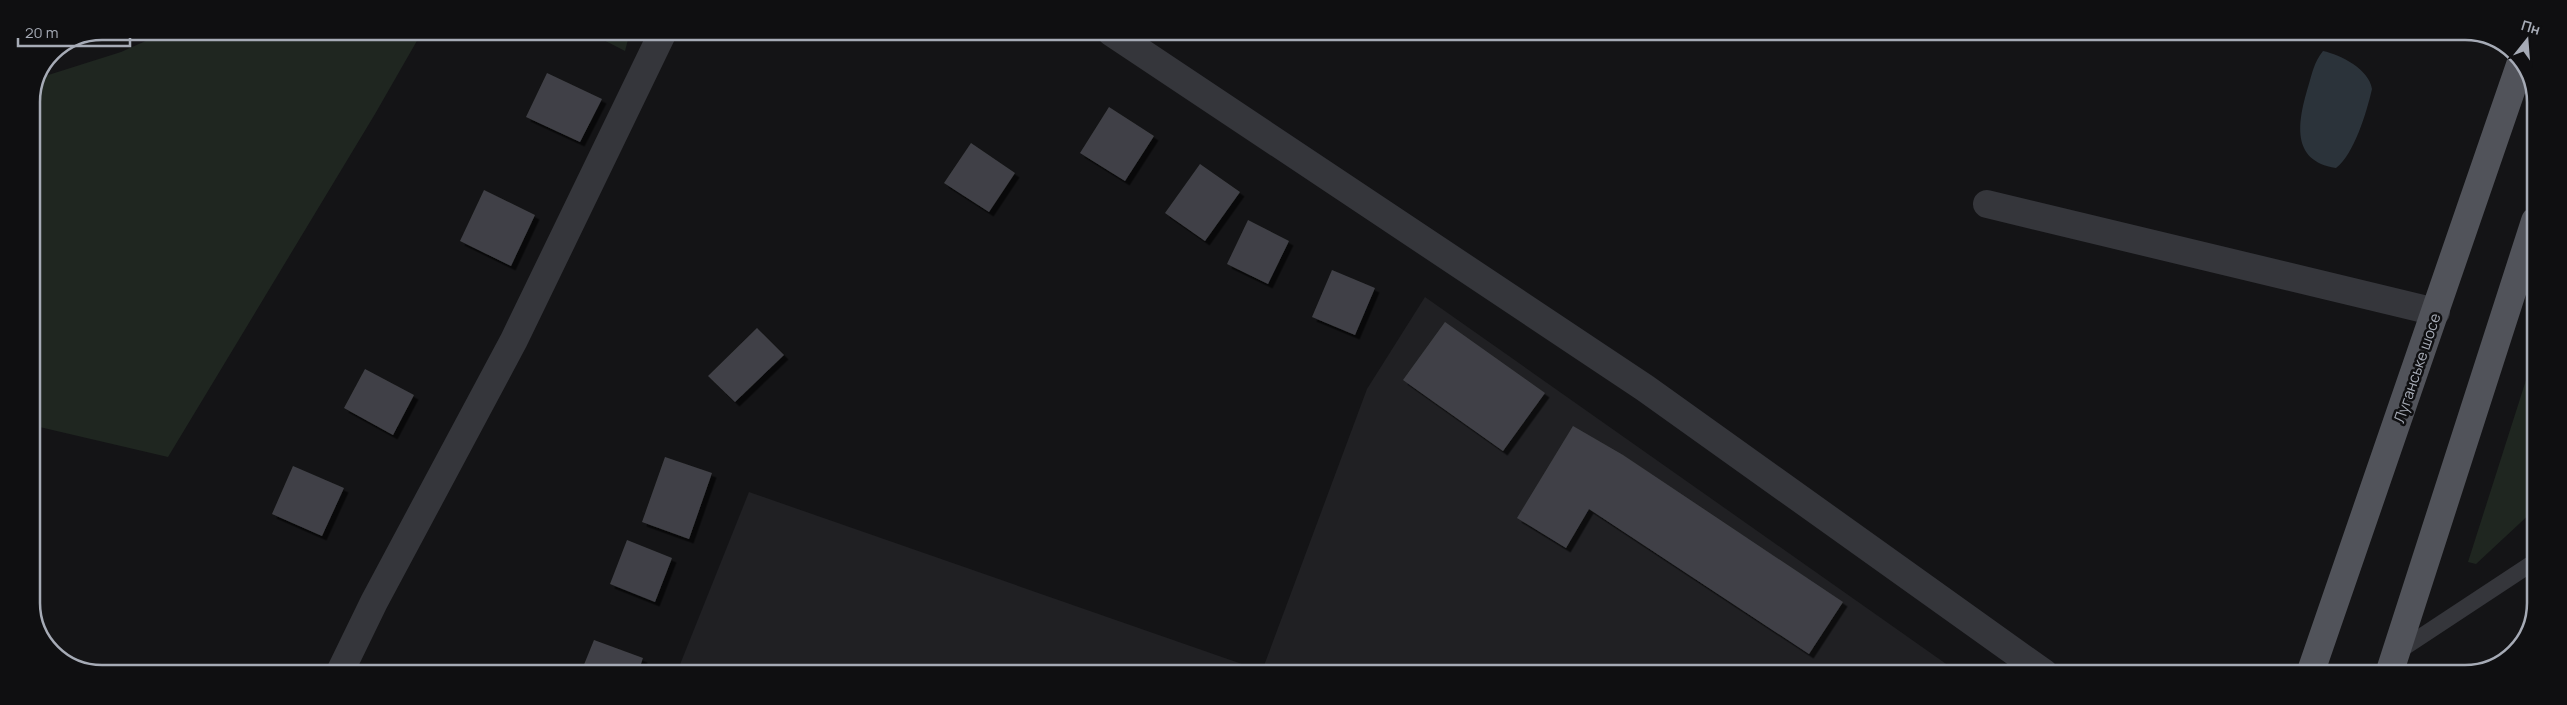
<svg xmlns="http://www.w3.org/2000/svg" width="2567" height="705" font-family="Manrope,sans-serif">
<defs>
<filter id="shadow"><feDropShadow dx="4.5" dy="4.5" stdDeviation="0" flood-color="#0009"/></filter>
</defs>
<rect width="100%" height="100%" fill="#141416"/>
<!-- built -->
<path fill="#202023" d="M1425,297L1959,673L677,672L749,492L1262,671L1367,389Z"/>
<!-- green -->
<path fill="#1f2620" d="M168,31L422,32L375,114L168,457L31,425V102L42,77L121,52Z
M588,32H630L625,51Z
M2534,355V510L2476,564L2468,562Z"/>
<!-- water -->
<path fill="#2b333a" d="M2323,51C2341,55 2369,69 2372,89C2367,111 2354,155 2336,168C2290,161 2298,121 2308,87C2312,74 2314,62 2323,51Z"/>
<!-- building -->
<path fill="#404146" filter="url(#shadow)" d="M547,73L602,99L580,142L526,117Z
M1109,107L1154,136L1125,181L1080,153Z
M971,143L1015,173L989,212L944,183Z
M1200,164L1240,192L1205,241L1165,213Z
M484,190L535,215L511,266L460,241Z
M1248,220L1289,241L1268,284L1227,264Z
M1332,270L1375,288L1355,335L1312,317Z
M1445,322L1545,393L1503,451L1403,380Z
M757,328L784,355L735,402L708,376Z
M365,369L414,395L393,435L344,408Z
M1573,426L1623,455L1843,602L1809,654L1589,509L1566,548L1517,518Z
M665,457L712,473L689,539L642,522Z
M293,466L344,488L322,536L272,514Z
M627,540L672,558L655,602L610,584Z
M594,640L643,658L638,672H581Z"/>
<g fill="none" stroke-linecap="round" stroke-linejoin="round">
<!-- service -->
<path stroke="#35363b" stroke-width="16" d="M2396,653L2534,562"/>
<!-- minor -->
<path stroke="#35363b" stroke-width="28" d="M1111,32L1645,388L2044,673
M1987,204L2436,312
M340,672L374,602L514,340L663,32"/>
<!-- primary -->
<path stroke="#51535a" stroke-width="28" d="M2310,674L2521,62
M2389,674L2535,221"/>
</g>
<g text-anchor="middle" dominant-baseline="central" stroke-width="5" stroke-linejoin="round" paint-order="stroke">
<!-- street labels -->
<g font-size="15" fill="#a6abb6" stroke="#0f0f11">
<text transform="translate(2417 368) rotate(-71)">Луганське шосе</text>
</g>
</g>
<!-- crop -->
<path d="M0 0H2567V705H0ZM102 40H2465A62 62 0 0 1 2527 102V603A62 62 0 0 1 2465 665H102A62 62 0 0 1 40 603V102A62 62 0 0 1 102 40Z" fill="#0f0f11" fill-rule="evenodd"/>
<path fill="none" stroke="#a6abb6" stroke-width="2.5" d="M102 40H2465A62 62 0 0 1 2527 102V603A62 62 0 0 1 2465 665H102A62 62 0 0 1 40 603V102A62 62 0 0 1 102 40Z"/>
<!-- north arrow -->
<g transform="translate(2527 40) rotate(17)" stroke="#0f0f11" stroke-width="4" paint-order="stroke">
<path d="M0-4L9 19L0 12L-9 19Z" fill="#a6abb6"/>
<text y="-8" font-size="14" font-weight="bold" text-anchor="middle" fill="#a6abb6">Пн</text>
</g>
<!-- scale -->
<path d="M18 38v8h112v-8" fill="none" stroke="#a6abb6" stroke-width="2.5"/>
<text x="25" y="38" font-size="15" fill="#a6abb6" stroke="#0f0f11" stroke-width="4" paint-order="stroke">20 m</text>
</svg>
